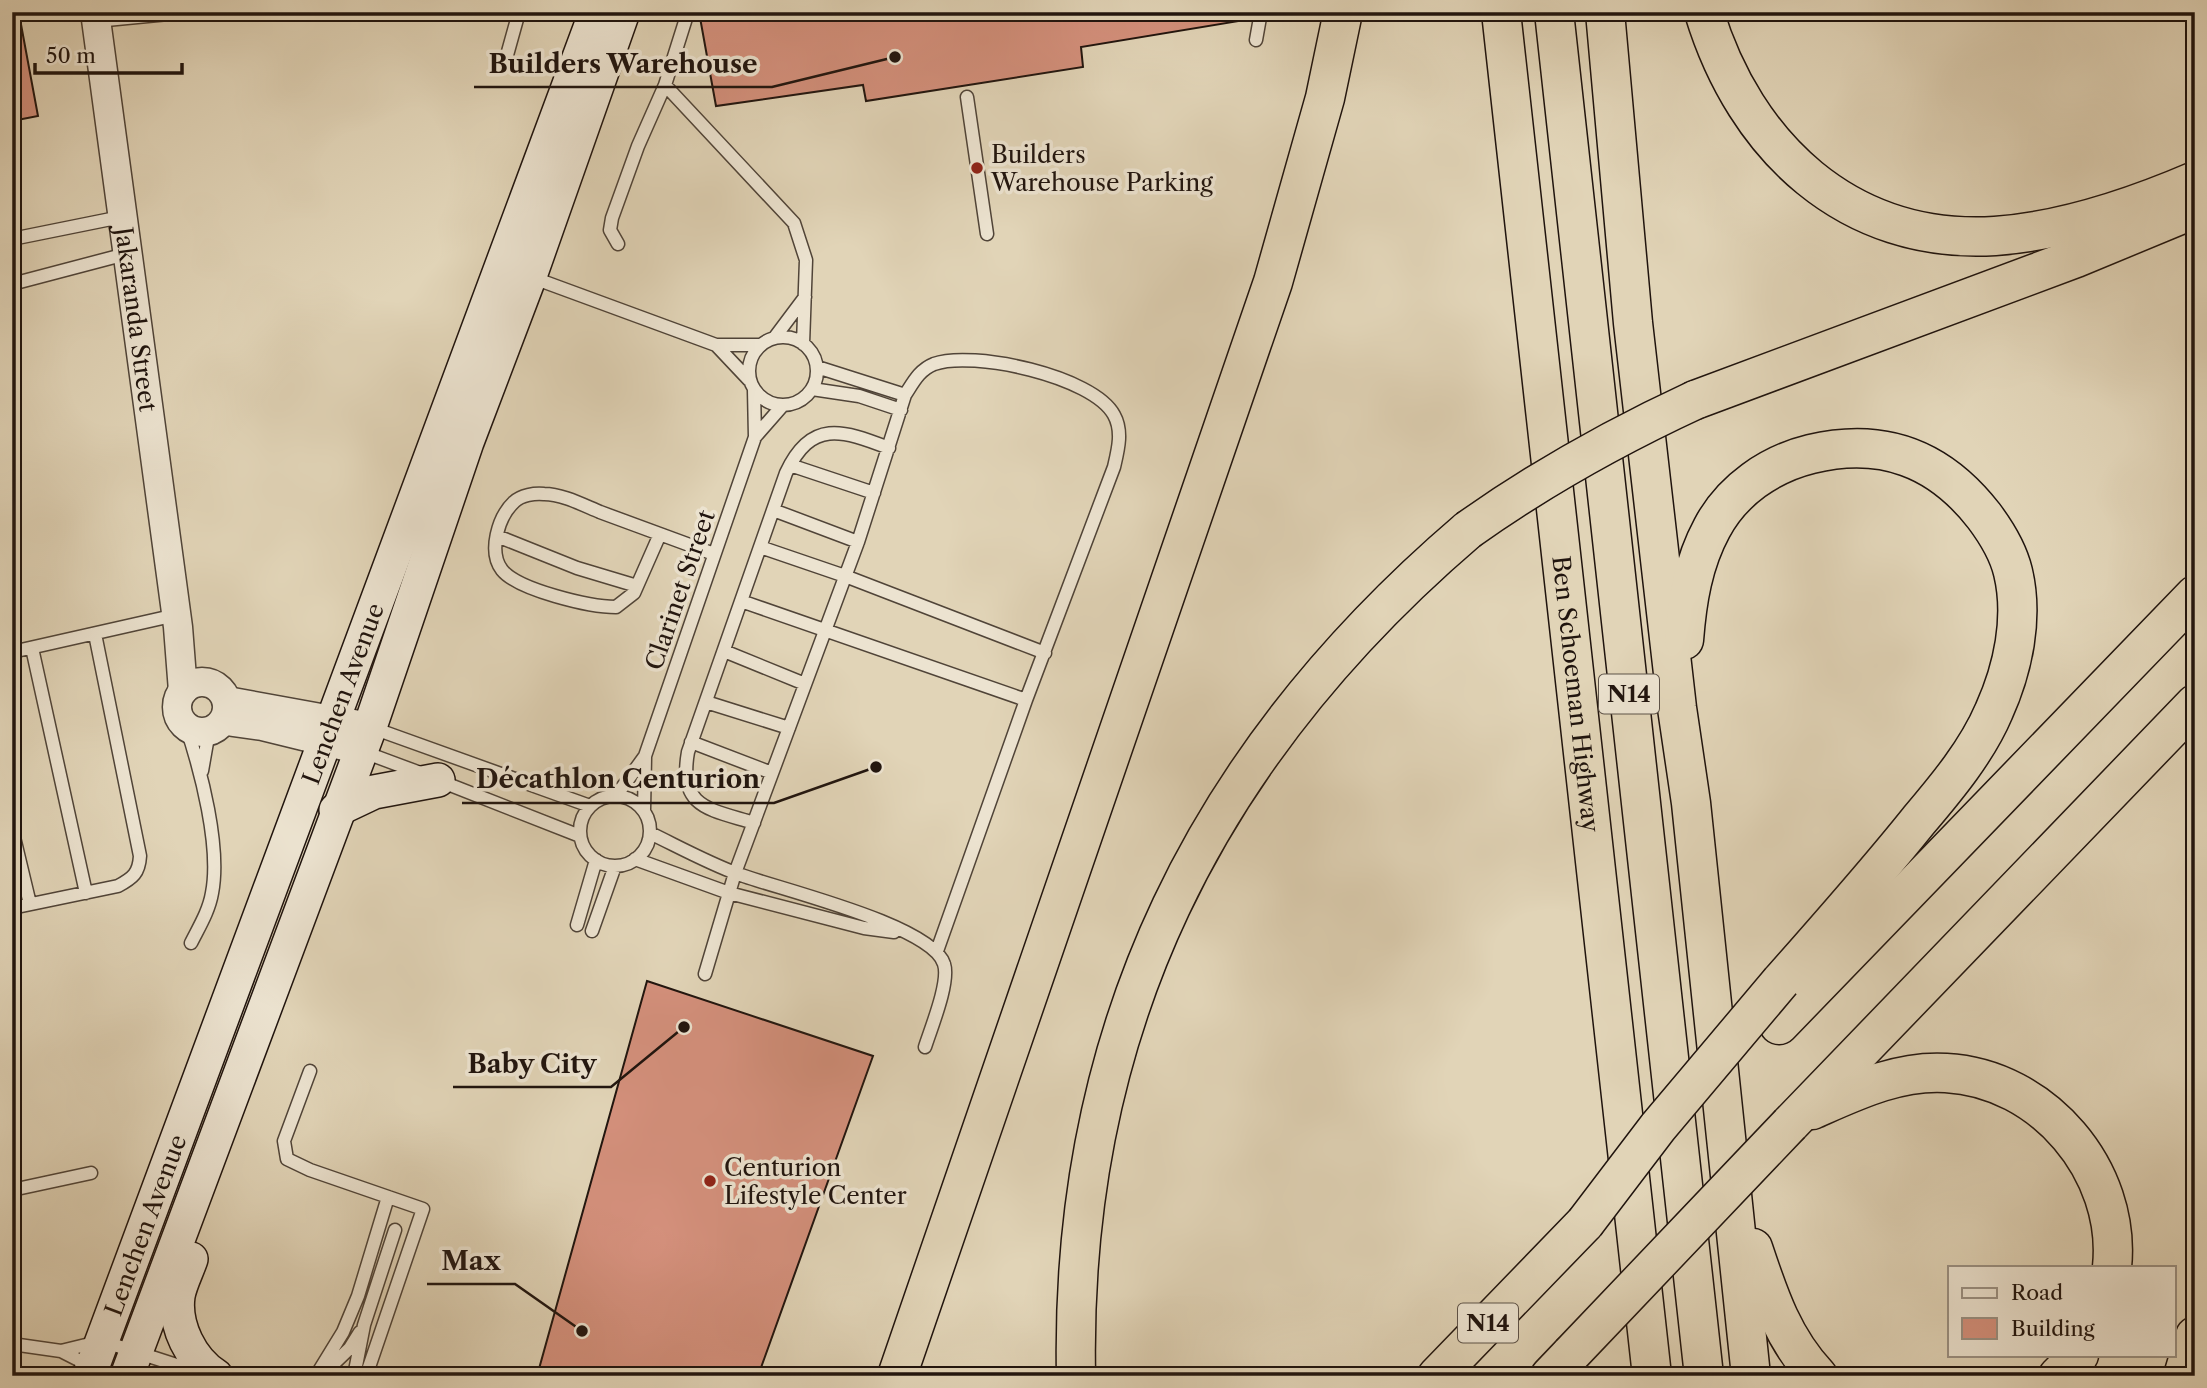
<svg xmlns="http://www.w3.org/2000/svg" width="2207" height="1388" font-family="'Libre Caslon Text',serif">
<rect width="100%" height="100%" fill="#e1d4b7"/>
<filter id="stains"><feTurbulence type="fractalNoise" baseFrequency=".00286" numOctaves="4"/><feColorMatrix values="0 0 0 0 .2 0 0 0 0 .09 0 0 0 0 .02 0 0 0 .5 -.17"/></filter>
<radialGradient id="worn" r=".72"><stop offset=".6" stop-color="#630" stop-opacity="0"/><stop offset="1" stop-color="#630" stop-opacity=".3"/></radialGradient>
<!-- building -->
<path fill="#d4907c" stroke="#20140e" stroke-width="2" d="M699,12H1239V21L1081,47L1083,67L866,101L863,85L716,106Z
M20,19L38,116L12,121V20Z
M647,981L873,1056L758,1376H537Z"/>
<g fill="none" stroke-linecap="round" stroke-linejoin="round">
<!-- service casing -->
<g stroke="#504438" stroke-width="15">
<path id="service" d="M96,21L189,12
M1256,40L1261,12
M504,66L519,12
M665,85L794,223L806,260L803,344
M967,97L987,234
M12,239L121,217
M618,244L610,230L612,218L638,146L665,85L688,12
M531,277L716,345H760
M12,284L126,254
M749 371a34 34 0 1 1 68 0a34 34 0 1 1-68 0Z
M775,337L805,297
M716,345L749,380
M817,367L905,395
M812,389L859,396L901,410
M755,437L783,405
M790,465L874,493
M773,510L858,542
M660,534L634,593L616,607C590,607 518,590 502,570C488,552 498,517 514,502C521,495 535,493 544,494C562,494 583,505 600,512C638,526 676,540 714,554
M497,536L577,568L637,586
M760,547L845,576L1045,653
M741,601L1026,700
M32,648L86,893
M724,651L805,684
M12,652L176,615
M706,702L789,728
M186,726C201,771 221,847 212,893C209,911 199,927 191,943
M370,727L590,806
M691,742L772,773
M361,751L423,774
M202,771L209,731
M440,781L580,836
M580 831a35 35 0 1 1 70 0a35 35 0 1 1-70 0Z
M616,796L645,756L755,437L754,390
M644,811L645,757
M754,823C709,809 678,808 688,752L786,473C811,419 842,430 889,448
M12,829L30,904
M650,833C679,847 708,863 738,874C778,889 932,925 944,964C950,982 931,1028 925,1047
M635,859L729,893L864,928L894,932
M12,908L118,886C133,878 139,873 140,856L95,634
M577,925L596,860
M592,931L615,866
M705,974L735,873L858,542L905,395C913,383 919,370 934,364C972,350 1093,376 1114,415C1123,431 1118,450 1114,467L1026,700L937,951
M310,1071L284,1141L287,1159L310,1170L423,1209L366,1376
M12,1190L91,1173
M12,1344L61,1351L102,1341L198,1372
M61,1351L110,1376
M316,1376L343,1332L358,1296L388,1197
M321,1376L350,1348L360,1332
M354,1376L364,1325L395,1230"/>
</g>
<!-- tertiary casing -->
<g stroke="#504438" stroke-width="31">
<g id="tertiary">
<path id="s1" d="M95,12L178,627L183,691"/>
<circle cx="202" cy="707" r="25"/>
<path d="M227,701L370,727"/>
<path d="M233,722L262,726L360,750"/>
</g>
</g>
<!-- secondary casing -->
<g stroke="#20140e" stroke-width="36">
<g id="secondary">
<path d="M336,810L374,792L438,780"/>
<path d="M191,1259C187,1271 180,1284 178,1296C174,1326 191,1360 216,1376"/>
<path id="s2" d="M89,1376L596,12"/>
<path d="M127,1376L370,727L467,442L530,276L623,12"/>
</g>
</g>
<!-- motorway casing -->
<g stroke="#20140e" stroke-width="41">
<g id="motorway">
<path id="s3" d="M1501,12L1652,1376"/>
<path d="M1554,12L1704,1376"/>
<path d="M1605,12L1633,323L1677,708L1691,803L1751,1376"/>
<path d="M1704,12C1745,147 1848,245 1995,236C2064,231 2132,208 2195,181"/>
<path d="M1695,400L2076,258L2187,212"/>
<path d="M1684,640C1687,601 1693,563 1712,528C1732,490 1770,464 1811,454C1882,437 1939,458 1984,516C1996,532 2008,551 2013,572C2024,618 2013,669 1994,711C1977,751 1947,787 1919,820C1875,875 1828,928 1781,981"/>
<path d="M1779,1025L2195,595"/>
<path d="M1812,1110C1855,1091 1898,1070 1946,1073C2043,1078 2122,1171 2112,1267"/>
<path d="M1790,1124L2195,704"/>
<path d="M1753,1248C1769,1296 1783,1339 1818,1376"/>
<path d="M897,1376L1273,282L1325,98L1343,12"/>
<path d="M1076,1376C1069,1028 1206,754 1468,530"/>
<path d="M1437,1376L1585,1223"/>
<path d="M1550,1376L1571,1354"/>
<path d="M2058,1376L2079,1355"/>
<path d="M2183,1376L2195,1336"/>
</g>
</g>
<!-- service -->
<use href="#service" stroke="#ece3d0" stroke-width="12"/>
<!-- tertiary -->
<use href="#tertiary" stroke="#ece3d0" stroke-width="28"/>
<!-- secondary -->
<use href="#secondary" stroke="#ece3d0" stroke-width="33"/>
<!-- motorway -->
<use href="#motorway" stroke="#e1d4b7" stroke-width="38"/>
<!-- motorway-bridge casing -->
<g stroke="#20140e" stroke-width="41" stroke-linecap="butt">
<path id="motorway-bridge" d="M1468,530C1540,479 1615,437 1695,400
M1585,1223L1658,1127L1781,981
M1571,1354L1790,1124"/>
</g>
<!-- motorway-bridge -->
<use href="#motorway-bridge" stroke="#e1d4b7" stroke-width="38"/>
</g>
<!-- markers -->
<g fill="#8f2418" stroke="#ece3d0" stroke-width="2.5">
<circle cx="977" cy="168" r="7"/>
<circle cx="710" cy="1181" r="7"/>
</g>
<g text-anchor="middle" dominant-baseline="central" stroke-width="7" stroke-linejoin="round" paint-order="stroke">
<!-- shield labels -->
<g fill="#ece3d0" stroke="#5d5248" stroke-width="2">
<rect x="1599" y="674.5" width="60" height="39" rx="5"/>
<rect x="1458" y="1303.5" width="60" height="39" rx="5"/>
</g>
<g font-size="23" font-weight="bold" fill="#20140e">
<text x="1629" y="694">N14</text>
<text x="1488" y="1323">N14</text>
</g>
<!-- poi labels -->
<g font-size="24" fill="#20140e" stroke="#ece3d0" text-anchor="start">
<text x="991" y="154">Builders<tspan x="991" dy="28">Warehouse Parking</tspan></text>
<text x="724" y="1167">Centurion<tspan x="724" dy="28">Lifestyle Center</tspan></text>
</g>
<!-- street labels -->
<g font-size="24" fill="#20140e" stroke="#ece3d0">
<text stroke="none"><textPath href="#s1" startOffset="310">Jakaranda Street</textPath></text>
<text transform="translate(680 590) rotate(-71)">Clarinet Street</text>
<text stroke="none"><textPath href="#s2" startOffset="728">Lenchen Avenue</textPath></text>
<text stroke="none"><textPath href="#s3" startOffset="686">Ben Schoeman Highway</textPath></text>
<text stroke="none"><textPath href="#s2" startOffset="161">Lenchen Avenue</textPath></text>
</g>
</g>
<!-- callouts -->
<path fill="none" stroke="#20140e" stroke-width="2.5" d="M895 57L772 87H474M876 767L774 803H462M684 1027L611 1087H453M582 1331L515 1284H427"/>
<g fill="#20140e" stroke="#ece3d0" stroke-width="2.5">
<circle cx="895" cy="57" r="7"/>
<circle cx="876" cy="767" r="7"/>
<circle cx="684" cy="1027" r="7"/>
<circle cx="582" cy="1331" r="7"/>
</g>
<g font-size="26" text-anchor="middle" font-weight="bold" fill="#20140e" stroke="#ece3d0" stroke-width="7" stroke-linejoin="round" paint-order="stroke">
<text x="623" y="73">Builders Warehouse</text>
<text x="618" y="788">Décathlon Centurion</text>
<text x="532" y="1073">Baby City</text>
<text x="471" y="1270">Max</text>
</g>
<!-- margin -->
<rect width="2207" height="1388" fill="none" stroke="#e1d4b7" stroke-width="42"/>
<rect x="14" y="14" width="2179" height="1360" fill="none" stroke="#20140e" stroke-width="3.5"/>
<rect x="21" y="21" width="2165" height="1346" fill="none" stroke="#20140e" stroke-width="2"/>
<!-- legend -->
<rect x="1948" y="1266" width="228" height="91" fill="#ece3d0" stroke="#9a9082" stroke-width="2"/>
<rect x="1962" y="1288" width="35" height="10" fill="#ece3d0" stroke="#9a9082" stroke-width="2"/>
<text x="2011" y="1300" font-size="21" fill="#20140e">Road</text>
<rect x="1962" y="1318" width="35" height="21" fill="#d4907c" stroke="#9a9082" stroke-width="2"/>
<text x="2011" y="1336" font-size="21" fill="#20140e">Building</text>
<!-- scale -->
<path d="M35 63v10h147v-10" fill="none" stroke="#20140e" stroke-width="3.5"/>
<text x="46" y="63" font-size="21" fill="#20140e" stroke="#ece3d0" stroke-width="5" paint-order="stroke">50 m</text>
<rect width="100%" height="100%" filter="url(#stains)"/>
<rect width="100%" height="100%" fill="url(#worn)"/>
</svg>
